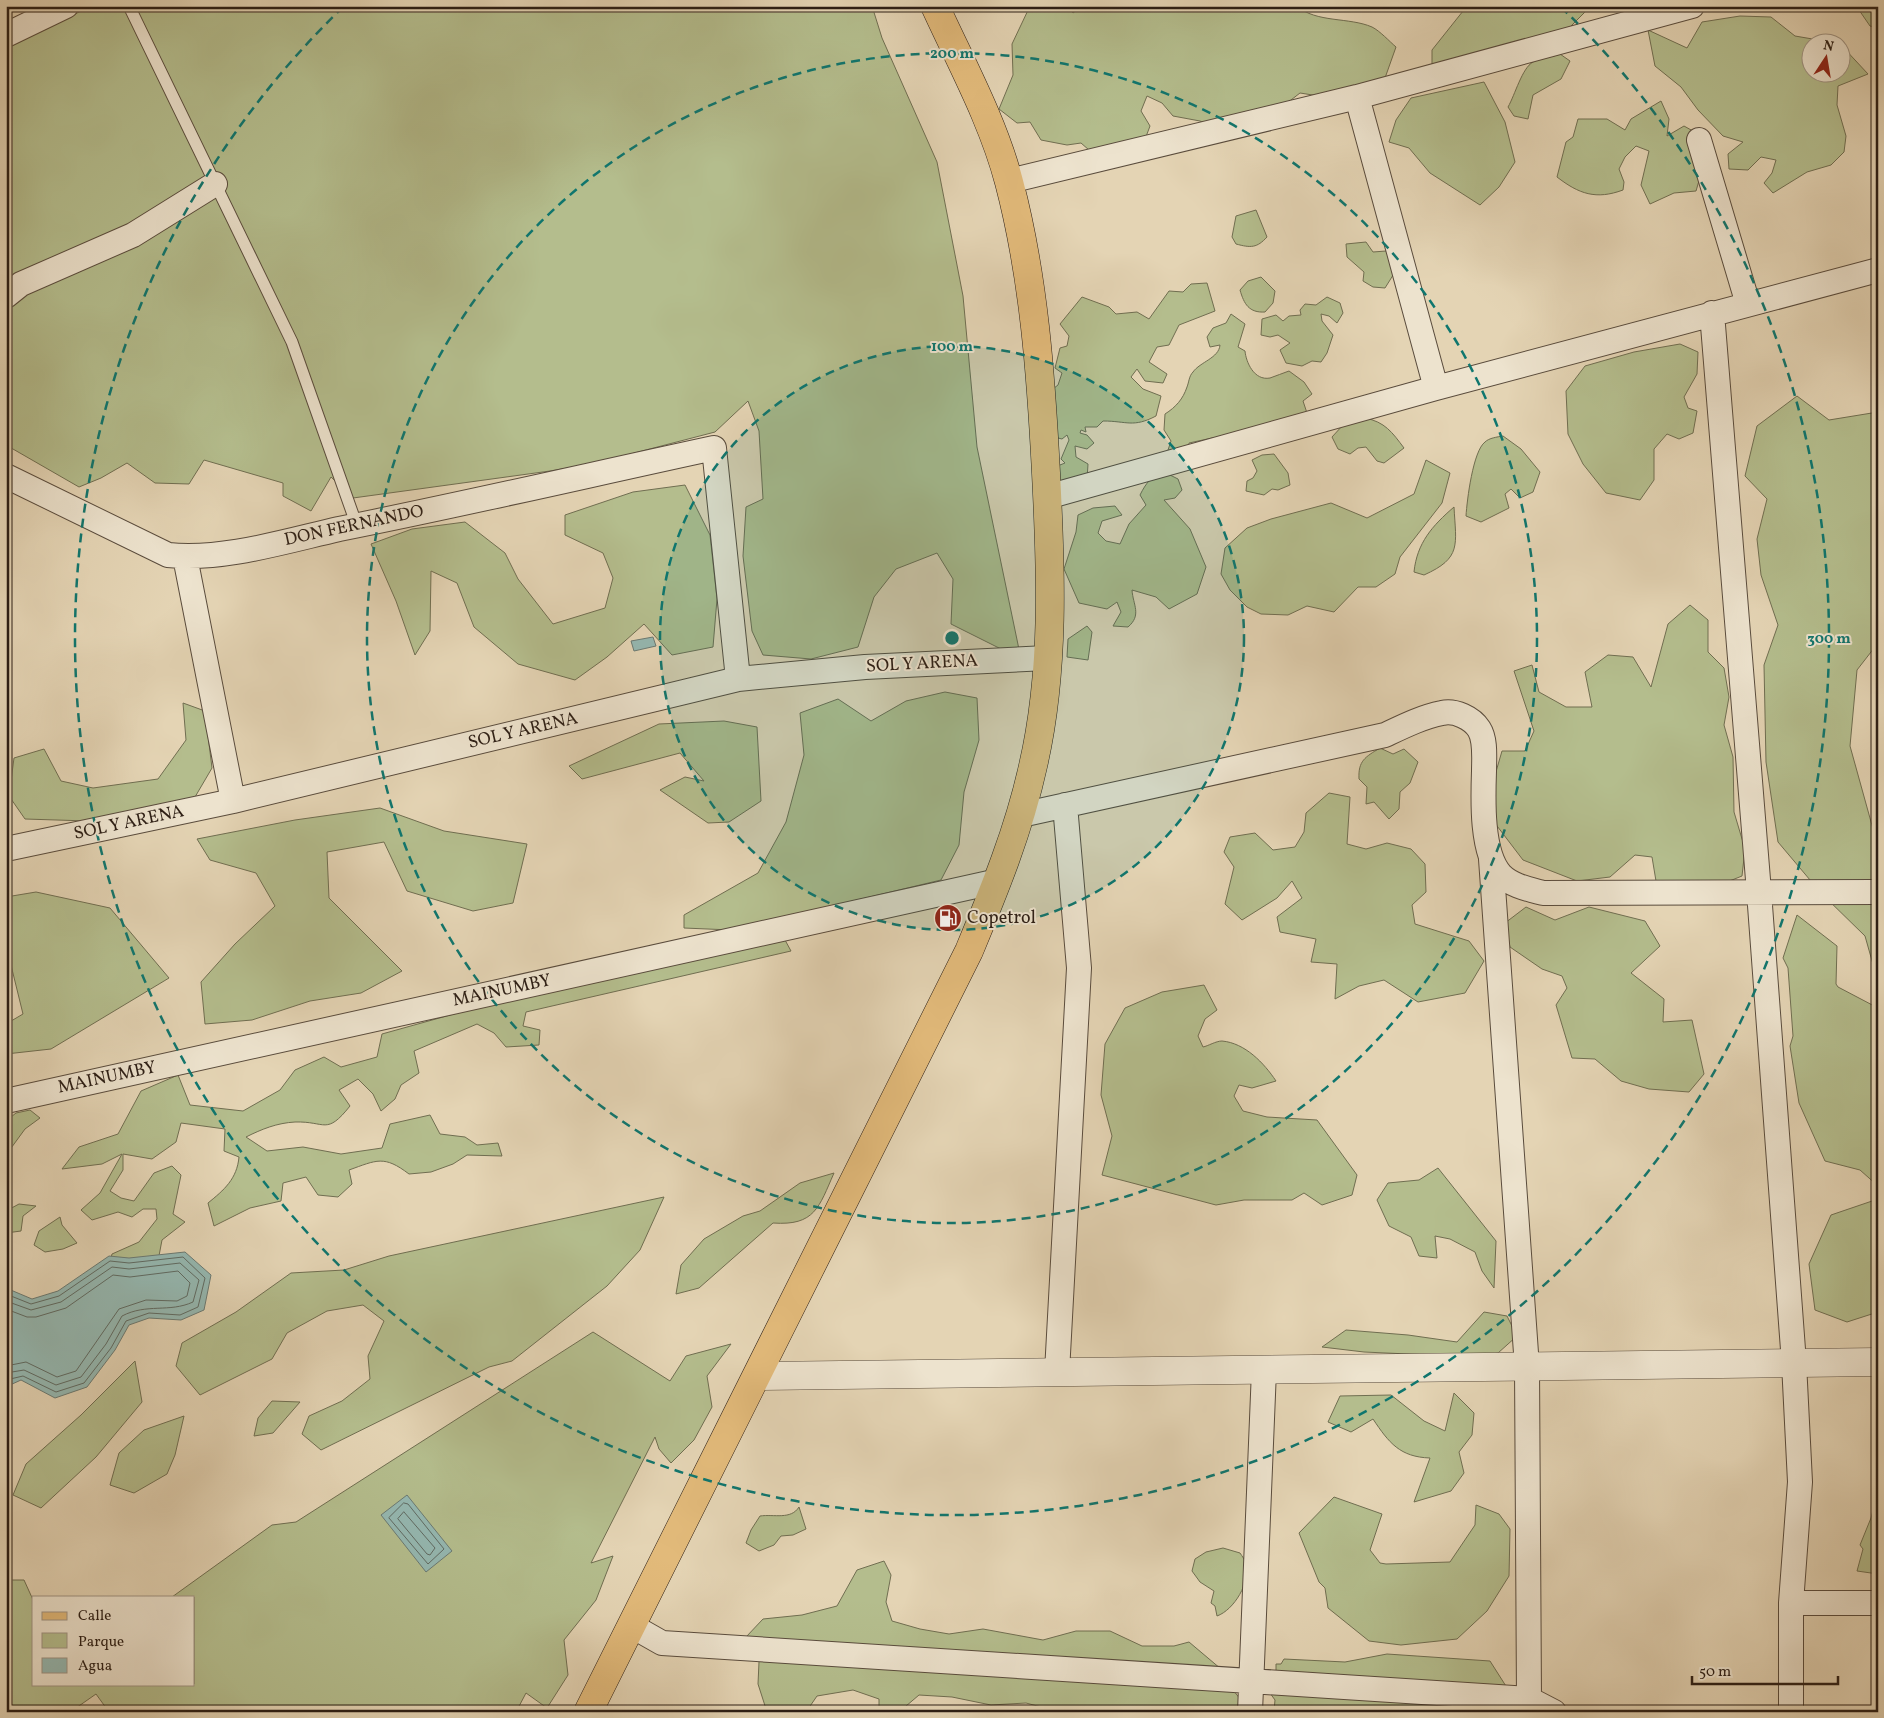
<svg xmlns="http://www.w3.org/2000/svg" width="1884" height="1718" font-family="Vollkorn,serif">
<rect width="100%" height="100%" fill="#e4d4b4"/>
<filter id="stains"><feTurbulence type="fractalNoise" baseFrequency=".004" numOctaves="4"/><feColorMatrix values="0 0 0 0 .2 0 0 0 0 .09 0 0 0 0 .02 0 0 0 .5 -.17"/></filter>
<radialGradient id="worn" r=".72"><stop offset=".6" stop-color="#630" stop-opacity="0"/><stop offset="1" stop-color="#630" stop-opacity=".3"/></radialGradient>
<!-- green -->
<path fill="#b4bd8d" stroke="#706e51" d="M92,6H872L882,38L937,162L963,296L977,447L1021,659L951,624L953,579L937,553L896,569L874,597L858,647L811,659L763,655L752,631L743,556L746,507L763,499L759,431L748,401L715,432L596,463L550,471L353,498L331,477L311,511L283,496V483L204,460L189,484L155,483L127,463L101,478L79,487L6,445V46Z
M1030,6H1068L1073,13L1082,6H1297C1316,23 1349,17 1372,27C1380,31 1389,41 1396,47L1385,78L1319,96L1300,93L1278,110L1213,127L1200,121L1173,116L1162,103L1147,96L1141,111L1150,126L1144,142L1089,150L1081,143L1067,145L1041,140L1030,122L1017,123L999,109L1013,75L1012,44Z
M1467,6H1573L1588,9L1567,30L1432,68V50Z
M1862,6H1878V28L1870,26L1859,10Z
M1740,16L1771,17L1795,36L1830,42H1812V72H1842V46L1868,74L1838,86L1837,105L1846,136L1844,152L1831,165L1807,172L1773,193L1764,183L1772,173L1776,160L1761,157L1748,170L1729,169L1728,154L1743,142L1723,136L1698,110L1681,87L1655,66L1648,30L1687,48L1702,22Z
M1560,54L1570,61L1561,79L1533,95L1528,119L1514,116L1508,107C1515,95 1522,68 1533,62C1538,58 1553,57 1560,54Z
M1484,82L1505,122L1515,162L1499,187L1480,205L1430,173L1409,148L1389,142L1396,120L1411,98Z
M1661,101L1669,119L1667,136L1684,126L1700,135L1708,150L1696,191L1674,193L1650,204L1641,185L1649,151L1636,146L1625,157L1619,169L1624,182L1623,190C1596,200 1579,194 1557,177L1566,142L1573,137L1578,119H1607L1625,130L1631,119Z
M1256,210L1267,237C1257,248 1251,248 1236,244L1232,237L1236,216Z
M1366,242L1373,252L1386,251L1397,256L1395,272L1385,288L1373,287L1363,281L1364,272L1347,257L1346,244Z
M1261,277L1275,291L1273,303L1265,312C1249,313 1244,304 1240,290L1248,281Z
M1207,283L1215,311L1179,325L1169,345L1157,347L1149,362L1167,374L1163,383L1145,381L1137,369L1131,377L1143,389L1161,396L1156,416C1133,428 1127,421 1103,421L1097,427H1085L1086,432L1081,430L1080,433L1087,435L1094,443L1087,449L1075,446L1076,457L1088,464L1087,480L1056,499L1058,461L1060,465L1065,463L1061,459L1069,440L1067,435L1062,439L1054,437L1049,392L1058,385L1062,373L1055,368L1060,348L1067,346L1069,336L1060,324L1082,297L1109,307L1116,314L1137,312L1149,319L1169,291L1183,292L1191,284Z
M1327,297L1340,303L1343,313L1337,323L1329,316L1321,314L1322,321L1333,335L1327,353L1321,362L1312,361L1302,366L1286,363L1280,350L1290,343L1278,335L1270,337L1261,335L1262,319L1276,315L1283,321L1289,316L1301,315L1300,310L1305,304L1316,305Z
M1231,314L1245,324L1238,347L1245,351C1246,362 1254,381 1270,378C1276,376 1283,373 1289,371L1304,382L1312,394L1303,401L1307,413L1229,441L1212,438L1189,443V450L1167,453L1171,441L1164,430L1165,414C1176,407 1183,399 1187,387C1189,382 1189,376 1193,372C1200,362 1219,358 1220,345L1210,347L1207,337L1213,328L1226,323Z
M1680,344L1698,352L1697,374L1684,397L1688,408L1697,411L1693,433L1679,439L1667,434L1654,449V480L1640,500L1606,493L1583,464L1568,434L1566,391L1585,366L1634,352Z
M1797,396L1829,420L1878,412V500L1874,502L1878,506V643L1857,670L1850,746L1873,829L1878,830V982L1865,936L1821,893L1778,842L1766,762L1764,665L1778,625L1761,575L1757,539L1767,499L1745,476L1757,426Z
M1365,418C1385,422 1392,432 1404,448L1384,463L1377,461L1366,447L1358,448L1350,454L1338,449L1332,437L1343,425Z
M1503,436L1521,449L1540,472L1533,492L1520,498L1511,489L1505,494L1509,508L1481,522L1466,516C1467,500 1473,451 1485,442C1489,438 1497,437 1503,436Z
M1274,454L1288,473L1290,485L1278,490L1272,489L1264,495L1246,491L1247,481L1253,478L1257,471L1252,460L1262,455Z
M1426,460L1450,473L1442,503L1400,557L1395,574L1376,587H1358L1334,612L1307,606L1288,615L1261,614L1247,607L1230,590L1221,574L1225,548L1247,528L1271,519L1331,503L1367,518L1414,494Z
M1162,471L1178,479L1182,490L1175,498L1164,500L1190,529L1206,567L1197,594L1169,609L1156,597L1132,590C1133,605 1142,615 1128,627L1113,626L1121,612L1117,602L1107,609L1079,603L1064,569L1076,532L1078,515L1093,508L1115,506L1122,515L1102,521L1098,533L1106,541L1120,544L1129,524L1146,505L1140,495C1146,483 1151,477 1162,471Z
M685,485L710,535L717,599L713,647L672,655L644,624L607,657L575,680L518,664L474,627L457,583L431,571L430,631L415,655L396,601L371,544L412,529L465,522L505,553L518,579L553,624L605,608L613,578L603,553L565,535V515L633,492Z
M1454,507C1456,545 1462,558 1424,575L1414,572C1417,543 1432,526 1454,507Z
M1690,605L1708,620V652L1724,668L1729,697L1724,725L1733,757L1734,812L1745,849L1742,876L1712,888L1690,892L1656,881L1652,857L1635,855L1610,877L1577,881L1523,860L1494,822L1491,789L1502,751H1525L1534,731L1514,671L1532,665L1539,692L1566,707H1592L1585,672L1608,655L1633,657L1651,687L1668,624Z
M1087,626L1092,632L1088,660L1067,657L1068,639Z
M945,692L977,698L979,740L964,792L959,845L941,880L731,930L684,928V915L758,873L786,822L804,755L800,713L838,699L871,721L906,701Z
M183,703L205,711L212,768L195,797L88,821L25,819L9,796L14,758L44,749L61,781L93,788L158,779L186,740Z
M724,721L757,727L761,801L729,822L708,823L660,790L685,777L704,781L680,753L582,779L569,766L659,724Z
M1380,748L1393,754L1404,749L1418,762L1410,783L1400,792L1399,809L1389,819L1374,802L1366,804L1367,787L1359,779C1358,761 1365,757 1380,748Z
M1329,793L1350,797L1347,844L1366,849L1387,843L1411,849L1425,864L1426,892L1412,905L1415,924L1469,941L1484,961L1465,993L1418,1002L1384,980L1359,986L1335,999L1337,964L1311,962L1316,939L1280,932L1277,917L1302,898L1292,881L1277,898L1242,920L1225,904L1234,867L1224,852L1230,837L1255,833L1273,850L1295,847L1304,832L1306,813Z
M380,808L444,831L527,844L513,903L473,911L407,891L384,842L327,852L329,898L402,971L361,993L310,1001L252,1020L205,1024L201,982L235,944L275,906L256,873L210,860L197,839L295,820Z
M36,892L110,908L169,978L51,1049L6,1054V1024L23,1014L9,957L6,958V897Z
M1526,907L1555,920L1589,907L1645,921L1660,946L1631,973L1664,999L1663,1022L1692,1020L1704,1074L1689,1092L1649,1089L1621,1081L1595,1059L1572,1058L1556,1005L1567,988L1562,976L1542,969L1510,947L1505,923Z
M1797,915L1837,946L1836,984L1838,987L1878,1008V1186L1860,1170L1825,1161L1799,1103L1790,1046L1793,1036L1788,968L1783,958Z
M785,940L791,951L526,1012L523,1026L540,1030L539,1045L506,1047L494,1033L477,1024L414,1051L419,1073L401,1085L395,1099L381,1111L373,1094L358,1079L339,1090L350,1106C326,1136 326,1121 295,1122C277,1123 262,1129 246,1137L267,1151L303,1147L341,1154L382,1148L390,1124L430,1115L440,1134L465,1137L477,1145L498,1143L502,1156L467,1155L453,1164L431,1172L409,1174C384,1155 377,1160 349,1170L352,1184L338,1197L318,1195L306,1177L283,1183L281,1201L250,1208L214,1226L208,1203C224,1190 237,1179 239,1157L224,1151L225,1129L181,1123L176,1142L152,1159L123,1154V1170L110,1191L121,1198L134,1201L154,1173L172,1166L181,1175L173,1214L185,1222L162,1240L158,1261L109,1265L112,1254L139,1242L157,1219L156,1209H143L132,1217L118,1212L92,1220L81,1210L100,1193L122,1154L102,1164L62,1169L79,1147L118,1134L141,1091L178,1075L190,1105L243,1111L280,1090L295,1070L324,1057L341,1067L377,1057L382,1034L468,1010Z
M1204,985L1217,1010L1205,1019L1198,1036L1203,1047C1208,1046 1216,1041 1222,1041C1245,1043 1264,1063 1276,1081L1252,1088L1239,1085L1234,1096L1243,1111L1267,1117L1317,1120L1357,1175L1352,1195L1322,1205L1304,1193L1292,1200H1244L1216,1205L1102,1175L1112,1136L1101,1095L1105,1044L1125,1008L1162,992Z
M30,1110L40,1118L25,1129L6,1155V1121L16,1113Z
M1438,1168L1496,1241L1494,1288L1482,1271L1475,1252L1450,1239L1435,1236L1437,1258L1419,1256L1411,1237L1389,1226L1377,1200L1388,1183L1419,1180Z
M834,1173C819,1207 815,1226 773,1223L699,1288L676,1294L681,1265L704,1239L743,1216L760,1211L800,1183Z
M664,1197L640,1250L607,1286L512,1361L489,1367L321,1450L302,1434L309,1416L342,1401L370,1379L368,1356L384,1321L363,1305L327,1311L287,1333L272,1359L200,1395L176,1366L182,1343L236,1312L291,1273L344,1270L389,1256Z
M1878,1199V1312L1847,1322L1815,1310L1809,1264L1831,1215Z
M19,1204L36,1206L23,1216L21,1231L6,1233V1211Z
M60,1217L62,1225L77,1243L63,1249L45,1252L34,1245L39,1231Z
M1484,1312L1507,1316L1517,1336L1498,1353L1475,1357L1364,1352L1322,1347L1346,1330L1408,1335L1457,1342Z
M593,1332L670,1381L686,1356L731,1344L707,1376L712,1407L694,1440L671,1463L659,1449L655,1437L591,1563L613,1556L596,1600L564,1640L568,1675L547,1708L526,1693L516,1712H109L96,1694L76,1708L59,1712H6V1612L10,1604L8,1580H24L34,1602V1684H194V1597H172L272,1525L296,1522Z
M135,1361L142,1402L96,1457L41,1508L13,1495L26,1464L81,1415Z
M1454,1393L1474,1413L1472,1435L1459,1452L1464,1473L1451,1491L1414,1502L1430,1458C1400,1457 1389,1443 1373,1419L1351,1432L1328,1422L1340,1396L1391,1395L1424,1421L1445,1431Z
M272,1401L300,1402L273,1433L254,1436L258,1418Z
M184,1416L175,1455L167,1474L134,1493L110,1485L119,1453L144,1430Z
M1878,1490V1574L1857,1571L1863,1549L1860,1545L1871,1518Z
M1334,1497L1382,1514L1370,1550L1380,1563L1386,1564L1450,1562L1475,1525L1476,1505L1499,1514L1510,1529L1509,1576L1487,1611L1457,1639L1401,1645L1369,1641L1328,1608L1325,1588L1319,1582L1299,1533Z
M799,1507L806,1529L793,1535L781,1536L774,1545L759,1551L746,1543L751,1530L760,1516C774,1514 791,1520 799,1507Z
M1223,1548L1240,1553C1242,1556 1245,1560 1246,1563C1251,1582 1234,1610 1217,1616L1215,1606L1211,1603L1214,1591L1200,1582L1192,1571L1195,1559L1206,1552Z
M884,1561L891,1575L886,1602L892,1621L920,1629L949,1634L983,1629L1043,1640L1076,1631H1110L1142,1646H1174L1189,1642L1221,1669L1229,1685L1241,1700L1238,1712H1060L1026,1703L991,1705L952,1697L919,1695L899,1712H879V1699L853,1690L817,1696L806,1712H767L758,1684L759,1662L746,1637L763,1619L802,1615L837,1606L857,1570Z
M1387,1654L1490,1661L1518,1705L1519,1712L1274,1711L1275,1700L1267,1689L1276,1673V1664H1281L1284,1659L1345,1662Z"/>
<!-- water -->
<path fill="#95b8b1" stroke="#6b7a73" d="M653,637L656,646L634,651L631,641Z
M185,1252L211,1275L204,1310L181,1320L149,1318L129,1325L115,1350L87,1387L55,1398L21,1380L10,1385L6,1384V1288L32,1299L58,1291L109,1256L129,1258Z
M407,1495L452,1551L426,1572L381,1515Z"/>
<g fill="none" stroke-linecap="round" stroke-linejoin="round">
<!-- shore -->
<path stroke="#606b63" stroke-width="1" d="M6,1294L31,1304L59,1296L110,1261L129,1263L183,1257L205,1278L198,1307L180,1315L149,1313L126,1321L111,1348L84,1383L56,1392L23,1376L6,1380
M6,1301L31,1310L61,1302L112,1267L129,1269L180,1263L199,1280L193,1302C169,1313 147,1303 122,1316L106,1344L81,1377L56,1385L24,1370L6,1373
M6,1309L27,1317H36L66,1308L113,1275L130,1277L178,1271L190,1283L187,1296L177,1301L146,1300L119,1309L76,1371L57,1377L26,1362L6,1366
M404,1503L408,1504L444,1549L428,1564L389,1518Z
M404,1512L435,1548L430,1555L427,1554L398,1519Z"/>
<!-- service casing -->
<g stroke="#5a4c3d" stroke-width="13">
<path id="service" d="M129,6L292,342L357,526"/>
</g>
<!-- minor casing -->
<g stroke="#5a4c3d" stroke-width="26">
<path id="minor" d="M6,35L66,6
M1357,97L1436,388
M1699,140L1748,304
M1009,181L1357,97L1692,6
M6,296L21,284L133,235L215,184
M1712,313L1759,892L1794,1363L1800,1482L1791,1603V1712
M6,476L168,555C222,561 286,541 339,529C465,504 589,475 714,448L738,679
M1047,497L1436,388L1878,270
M185,557L233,801
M1021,815L1385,735C1404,726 1422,717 1442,713C1455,710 1472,718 1479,729C1486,740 1484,758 1484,771C1483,799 1481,853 1501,875C1512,886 1528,889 1543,893L1878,892
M6,849L233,801L738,679L865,667L1047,658
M1491,859L1527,1367L1529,1699
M6,1101L998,881
M1057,1372L1079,968L1065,805
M1791,1603H1878
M632,1626L662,1643L1529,1699L1554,1712
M1250,1712L1264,1370"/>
</g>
<!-- tertiary casing -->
<g stroke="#5a4c3d" stroke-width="29">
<path id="tertiary" d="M758,1376L1878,1362"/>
</g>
<!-- primary casing -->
<g stroke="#2c1e15" stroke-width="29">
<path id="primary" d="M588,1712L969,951C994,891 1019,830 1033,766C1055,671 1051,570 1046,473C1041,376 1034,277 1009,182C993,121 961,63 935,6"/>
</g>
<!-- service -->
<use href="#service" stroke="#ede3ce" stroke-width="11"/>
<!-- minor -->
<use href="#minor" stroke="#ede3ce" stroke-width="24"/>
<!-- tertiary -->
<use href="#tertiary" stroke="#ede3ce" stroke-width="28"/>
<!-- primary -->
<use href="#primary" stroke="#e2ba7a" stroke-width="28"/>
</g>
<!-- distance rings -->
<circle cx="952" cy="638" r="292" fill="#0f766e" fill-opacity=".12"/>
<g fill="none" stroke="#0f766e" stroke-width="2.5" stroke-dasharray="9 6">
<circle cx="952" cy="638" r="292"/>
<circle cx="952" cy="638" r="585"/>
<path d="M1561 7A877 877 0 1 1 343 7"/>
</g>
<!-- icons -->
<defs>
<g id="fuel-disc" transform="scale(1.4375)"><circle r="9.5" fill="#8f2418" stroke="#ede3ce"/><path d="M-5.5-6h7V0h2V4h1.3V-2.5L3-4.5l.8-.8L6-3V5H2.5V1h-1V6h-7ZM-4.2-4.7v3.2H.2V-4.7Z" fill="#fff"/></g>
</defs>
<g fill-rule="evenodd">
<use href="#fuel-disc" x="948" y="918"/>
</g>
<g text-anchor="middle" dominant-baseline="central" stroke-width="4" stroke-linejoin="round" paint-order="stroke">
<!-- street labels -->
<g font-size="18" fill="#2c1e15" stroke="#ede3ce">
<text transform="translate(354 526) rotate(-12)">DON FERNANDO</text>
<text transform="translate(922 664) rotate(-3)">SOL Y ARENA</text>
<text transform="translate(523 731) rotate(-13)">SOL Y ARENA</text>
<text transform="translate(129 823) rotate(-12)">SOL Y ARENA</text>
<text transform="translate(502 991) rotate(-12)">MAINUMBY</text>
<text transform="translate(107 1078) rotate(-12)">MAINUMBY</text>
</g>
<!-- poi labels -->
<g font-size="18" fill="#2c1e15" stroke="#ede3ce" text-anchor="start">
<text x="967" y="918">Copetrol</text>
</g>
</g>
<circle cx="952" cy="638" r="8" fill="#0f766e" stroke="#ede3ce" stroke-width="2.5"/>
<g font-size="15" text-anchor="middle" font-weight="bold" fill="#0f766e" stroke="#ede3ce" stroke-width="4" stroke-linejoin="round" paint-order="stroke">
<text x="952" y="58">200 m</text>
<text x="952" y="351">100 m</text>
<text x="1829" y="643">300 m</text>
</g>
<!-- margin -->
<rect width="1884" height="1718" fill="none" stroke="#e4d4b4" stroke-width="25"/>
<rect x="8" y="8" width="1869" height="1703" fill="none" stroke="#2c1e15" stroke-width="2.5"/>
<rect x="12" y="12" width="1859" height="1693" fill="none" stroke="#2c1e15"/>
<!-- legend -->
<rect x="32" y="1596" width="162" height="90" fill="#ede3ce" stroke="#a09484"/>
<rect x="42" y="1612" width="25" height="8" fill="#e2ba7a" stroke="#a09484"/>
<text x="78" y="1620" font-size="15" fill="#2c1e15">Calle</text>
<rect x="42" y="1633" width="25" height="15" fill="#b4bd8d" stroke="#a09484"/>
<text x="78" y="1646" font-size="15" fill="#2c1e15">Parque</text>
<rect x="42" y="1658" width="25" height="15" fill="#95b8b1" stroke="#a09484"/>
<text x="78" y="1670" font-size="15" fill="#2c1e15">Agua</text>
<!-- north arrow -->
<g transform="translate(1826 58) rotate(12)"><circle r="24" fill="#ede3ce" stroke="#a09484"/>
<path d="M0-4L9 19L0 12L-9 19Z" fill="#8f2418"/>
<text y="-8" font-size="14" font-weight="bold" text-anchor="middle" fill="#2c1e15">N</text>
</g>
<!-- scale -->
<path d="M1692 1676v8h146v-8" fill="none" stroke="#2c1e15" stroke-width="2.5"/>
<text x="1699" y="1676" font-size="15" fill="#2c1e15" stroke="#ede3ce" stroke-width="4" paint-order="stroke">50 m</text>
<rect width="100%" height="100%" filter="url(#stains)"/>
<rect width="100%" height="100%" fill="url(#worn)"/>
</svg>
